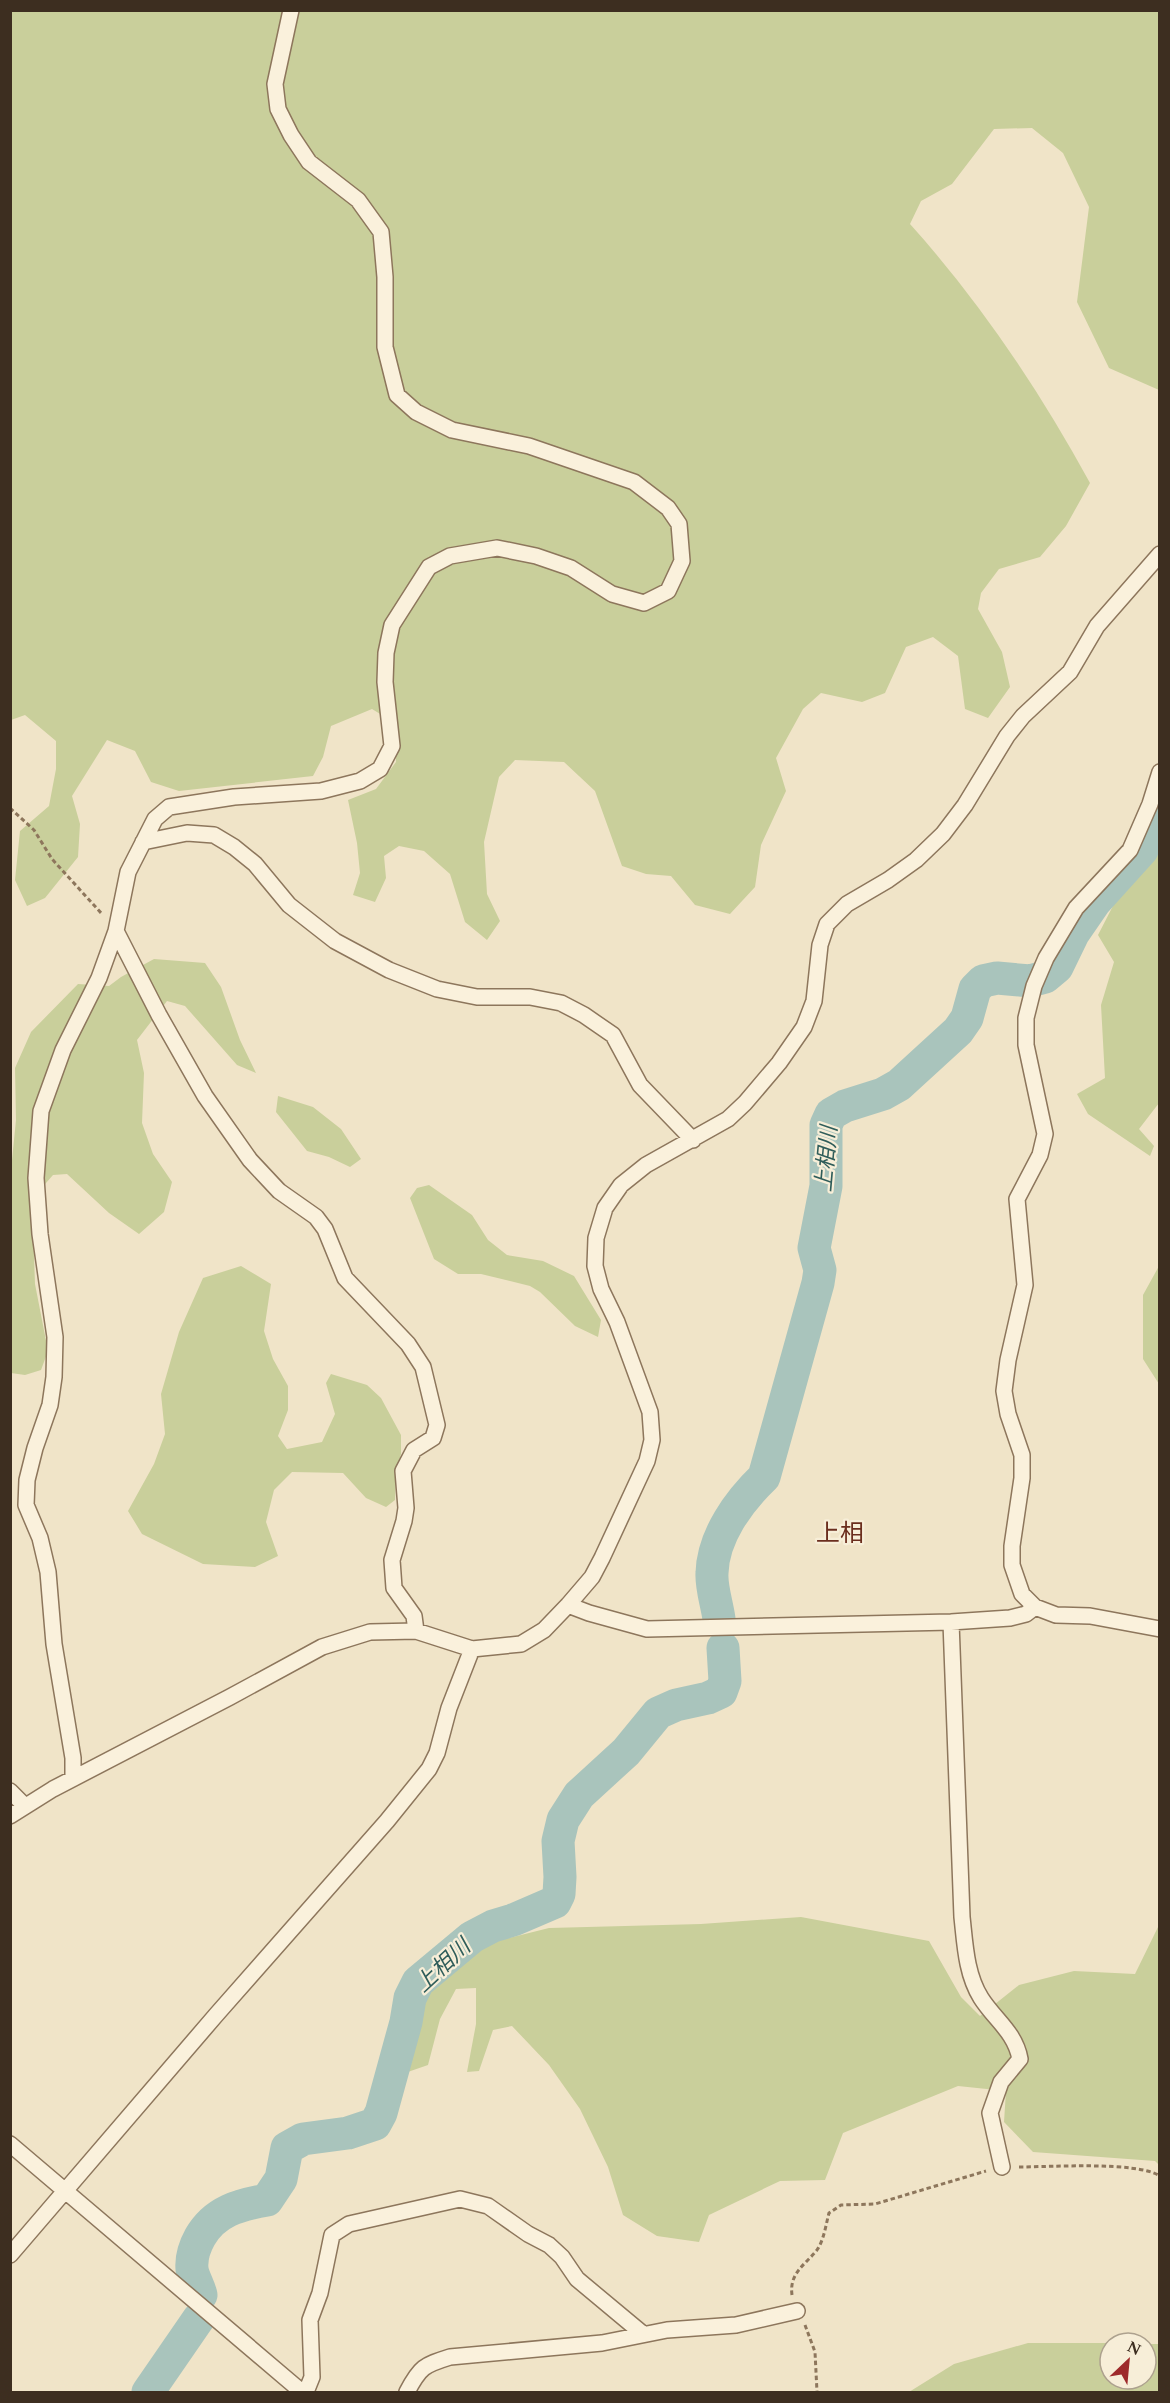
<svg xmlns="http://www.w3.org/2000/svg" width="1170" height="2403" font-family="Spectral,'Noto Sans JP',serif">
<rect width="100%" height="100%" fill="#f0e4c8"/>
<!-- green -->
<path fill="#c9cf9b" d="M10,11H1159V390L1109,368L1077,302L1089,207L1063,153L1032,128L994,129L952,184L921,201L910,224C980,302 1040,391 1090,483L1066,526L1040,557L999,569L981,593L978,609L1002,652L1010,687L988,718L965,709L958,656L933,637L906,647L885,693L862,702L821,693L803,709L776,758L786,791L761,845L755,887L730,914L695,905L671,876L646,874L622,866L595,791L564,762L515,760L499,777L484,842L487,894L500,921L487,940L465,922L450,874L424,851L399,846L384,856L386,878L375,902L353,895L360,873L357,843L348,800L376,789L396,762L395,723L372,709L331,726L323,757L313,776L179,791L151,782L135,751L107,740L72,796L80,824L78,857L45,898L27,906L15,880L20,831L49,806L56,769V741L25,715L11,720Z
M1159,836V1103L1139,1129L1154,1146L1150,1156L1088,1114L1077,1094L1105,1078L1101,1005L1114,962L1098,935L1116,900L1156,846Z
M154,959L205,963L221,987L240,1040L256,1073L237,1065L185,1006L167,1001L137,1040L144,1073L142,1123L153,1154L172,1182L164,1212L139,1234L109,1213L67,1174L53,1175L32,1199L35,1284L48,1351L41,1370L25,1375L11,1373L10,1180L16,1120L15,1068L31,1032L78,984L109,986L121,977Z
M278,1096L313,1107L341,1129L361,1159L350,1167L329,1157L307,1151L276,1112Z
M429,1185L472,1215L488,1240L507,1255L543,1261L574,1276L601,1320L598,1337L575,1326L540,1292L530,1286L481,1274H458L434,1259L410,1198L417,1188Z
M241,1266L271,1284L264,1331L273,1359L288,1386V1410L278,1436L287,1449L322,1442L335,1414L326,1383L331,1374L367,1385L381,1398L401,1435V1454L396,1472L395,1500L386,1507L366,1498L343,1473L292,1472L274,1490L266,1522L278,1556L255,1567L203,1564L142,1534L128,1511L154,1464L165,1434L161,1394L179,1332L203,1278Z
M1159,1266V1384L1143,1359V1295Z
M801,1917L929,1941L961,1997L980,2016L1019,1985L1074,1971L1135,1974L1159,1925V2165L1155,2161L1033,2152L1004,2122L1006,2091L958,2086L843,2133L825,2180L780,2181L709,2215L699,2242L657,2236L623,2215L608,2167L580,2109L549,2065L512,2026L493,2030L479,2071L467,2072L476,2024V1988L456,1989L440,2019L428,2065L399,2075L423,1991L451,1964L497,1941L549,1928L701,1924Z
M1028,2343H1110V2379H1146V2344H1159V2392H909L954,2364Z"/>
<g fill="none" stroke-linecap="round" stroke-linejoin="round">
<!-- river -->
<path stroke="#a9c4bc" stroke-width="33" d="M719,1619C717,1604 711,1587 712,1573C713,1536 739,1501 764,1477L818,1283L820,1270L814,1248L826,1186V1125L831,1114L845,1106L883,1094L899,1085L958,1031L967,1018L975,989L983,981L997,978L1030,981L1045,977L1057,967L1073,934L1095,902L1142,850L1160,810
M201,2295C199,2286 193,2277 192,2269C191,2258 195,2246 200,2237C215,2211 239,2205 267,2200L281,2179L287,2148L303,2139L348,2133L375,2124L381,2113L406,2022L410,1998L418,1982L472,1937L493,1926L513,1920L555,1902L559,1894L560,1877L558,1841L563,1820L579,1795L626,1752L658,1713L676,1705L708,1698L721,1692L725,1681L723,1648
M148,2392L199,2318"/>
<!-- minor casing -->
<g stroke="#8d765c" stroke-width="18">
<path id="minor" d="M1160,772L1150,804L1130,850L1076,908L1046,958L1034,986L1026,1018V1045L1045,1134L1040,1155L1017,1199L1025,1285L1008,1360L1004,1391L1008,1414L1022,1455V1478L1012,1546V1565L1022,1594L1035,1607L1056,1615L1090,1616L1160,1629
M143,842L187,833L214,835L234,847L255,864L289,905L335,941L389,970L437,989L477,997H530L561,1003L584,1015L613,1035L640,1085L693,1140
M116,931L159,1015L205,1096L250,1160L279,1191L316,1217L325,1229L345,1278L408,1344L423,1367L437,1425L433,1438L414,1450L403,1471L406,1508L404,1521L392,1560L394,1588L414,1616L416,1631
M568,1605L589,1613L647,1629L951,1622L1010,1618L1026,1614L1035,1607
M951,1622L962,1917C965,1944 966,1974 981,1998C995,2020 1015,2032 1020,2059L1001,2082L990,2113L1002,2167
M73,1778V1758L54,1644L48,1572L40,1538L26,1505L27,1480L35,1448L50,1405L54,1377L55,1337L40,1234L36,1178L41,1111L63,1050L99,978L116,931L128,872L155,819L169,807L234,797L321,791L360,781L380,769L392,746L385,682L386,653L392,625L429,567L450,556L497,548L536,556L571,568L612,594L644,603L668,591L682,561L679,524L668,508L634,482L529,446L452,430L416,412L397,395L385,347V277L381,232L358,200L309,162L291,135L278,109L275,84L291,10
M10,1791L24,1805
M10,1816L53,1789L230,1697L322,1647L370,1632L416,1631L472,1649L521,1644L544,1630L568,1605L592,1577L602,1558L647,1461L652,1440L650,1412L617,1322L601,1289L595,1266L596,1238L605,1208L621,1185L646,1165L728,1119L745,1103L779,1063L804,1027L814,1001L820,945L827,924L847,904L888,880L916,860L943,834L965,805L1007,736L1023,716L1070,672L1097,626L1160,554
M10,2144L302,2392
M10,2255L216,2015L387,1821L429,1769L437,1753L449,1708L472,1649
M306,2392L312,2377L310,2320L320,2293L332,2235L349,2224L460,2199L488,2206L528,2234L549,2245L562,2257L577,2279L643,2334
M407,2392C420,2367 424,2365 450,2357L602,2343L667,2330L736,2325L797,2311"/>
</g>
<!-- path -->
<path stroke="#8d765c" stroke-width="3" stroke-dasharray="4.5 3" stroke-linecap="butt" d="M10,808L34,830L52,859L102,914
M1019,2167C1049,2167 1137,2161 1160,2176
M792,2295C789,2273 805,2265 817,2250C824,2240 826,2224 829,2213L841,2205L875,2204L986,2171
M805,2325L815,2352L817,2392"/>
<!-- minor -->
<use href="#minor" stroke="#faf1dc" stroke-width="15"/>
</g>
<g text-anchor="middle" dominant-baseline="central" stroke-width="4.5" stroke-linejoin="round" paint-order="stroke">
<!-- water labels -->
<g font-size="22" font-style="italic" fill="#2f5d5a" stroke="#f7eed8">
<text transform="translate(827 1159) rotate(-85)">上相川</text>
<text transform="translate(443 1966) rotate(-43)">上相川</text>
</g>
<!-- quarter labels -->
<g font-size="24" fill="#6b2e1e" stroke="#f7eed8">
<text x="840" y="1534">上相</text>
</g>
</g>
<!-- border -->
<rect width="1170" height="2403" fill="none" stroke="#3d2e20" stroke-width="24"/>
<!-- north arrow -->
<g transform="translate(1128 2361) rotate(26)"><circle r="28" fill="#f7eed8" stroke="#ada18e" stroke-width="1.5"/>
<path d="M0-4.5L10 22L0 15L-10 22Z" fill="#9e2a2b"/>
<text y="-9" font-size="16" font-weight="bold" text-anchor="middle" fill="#3d2e20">N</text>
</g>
</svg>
